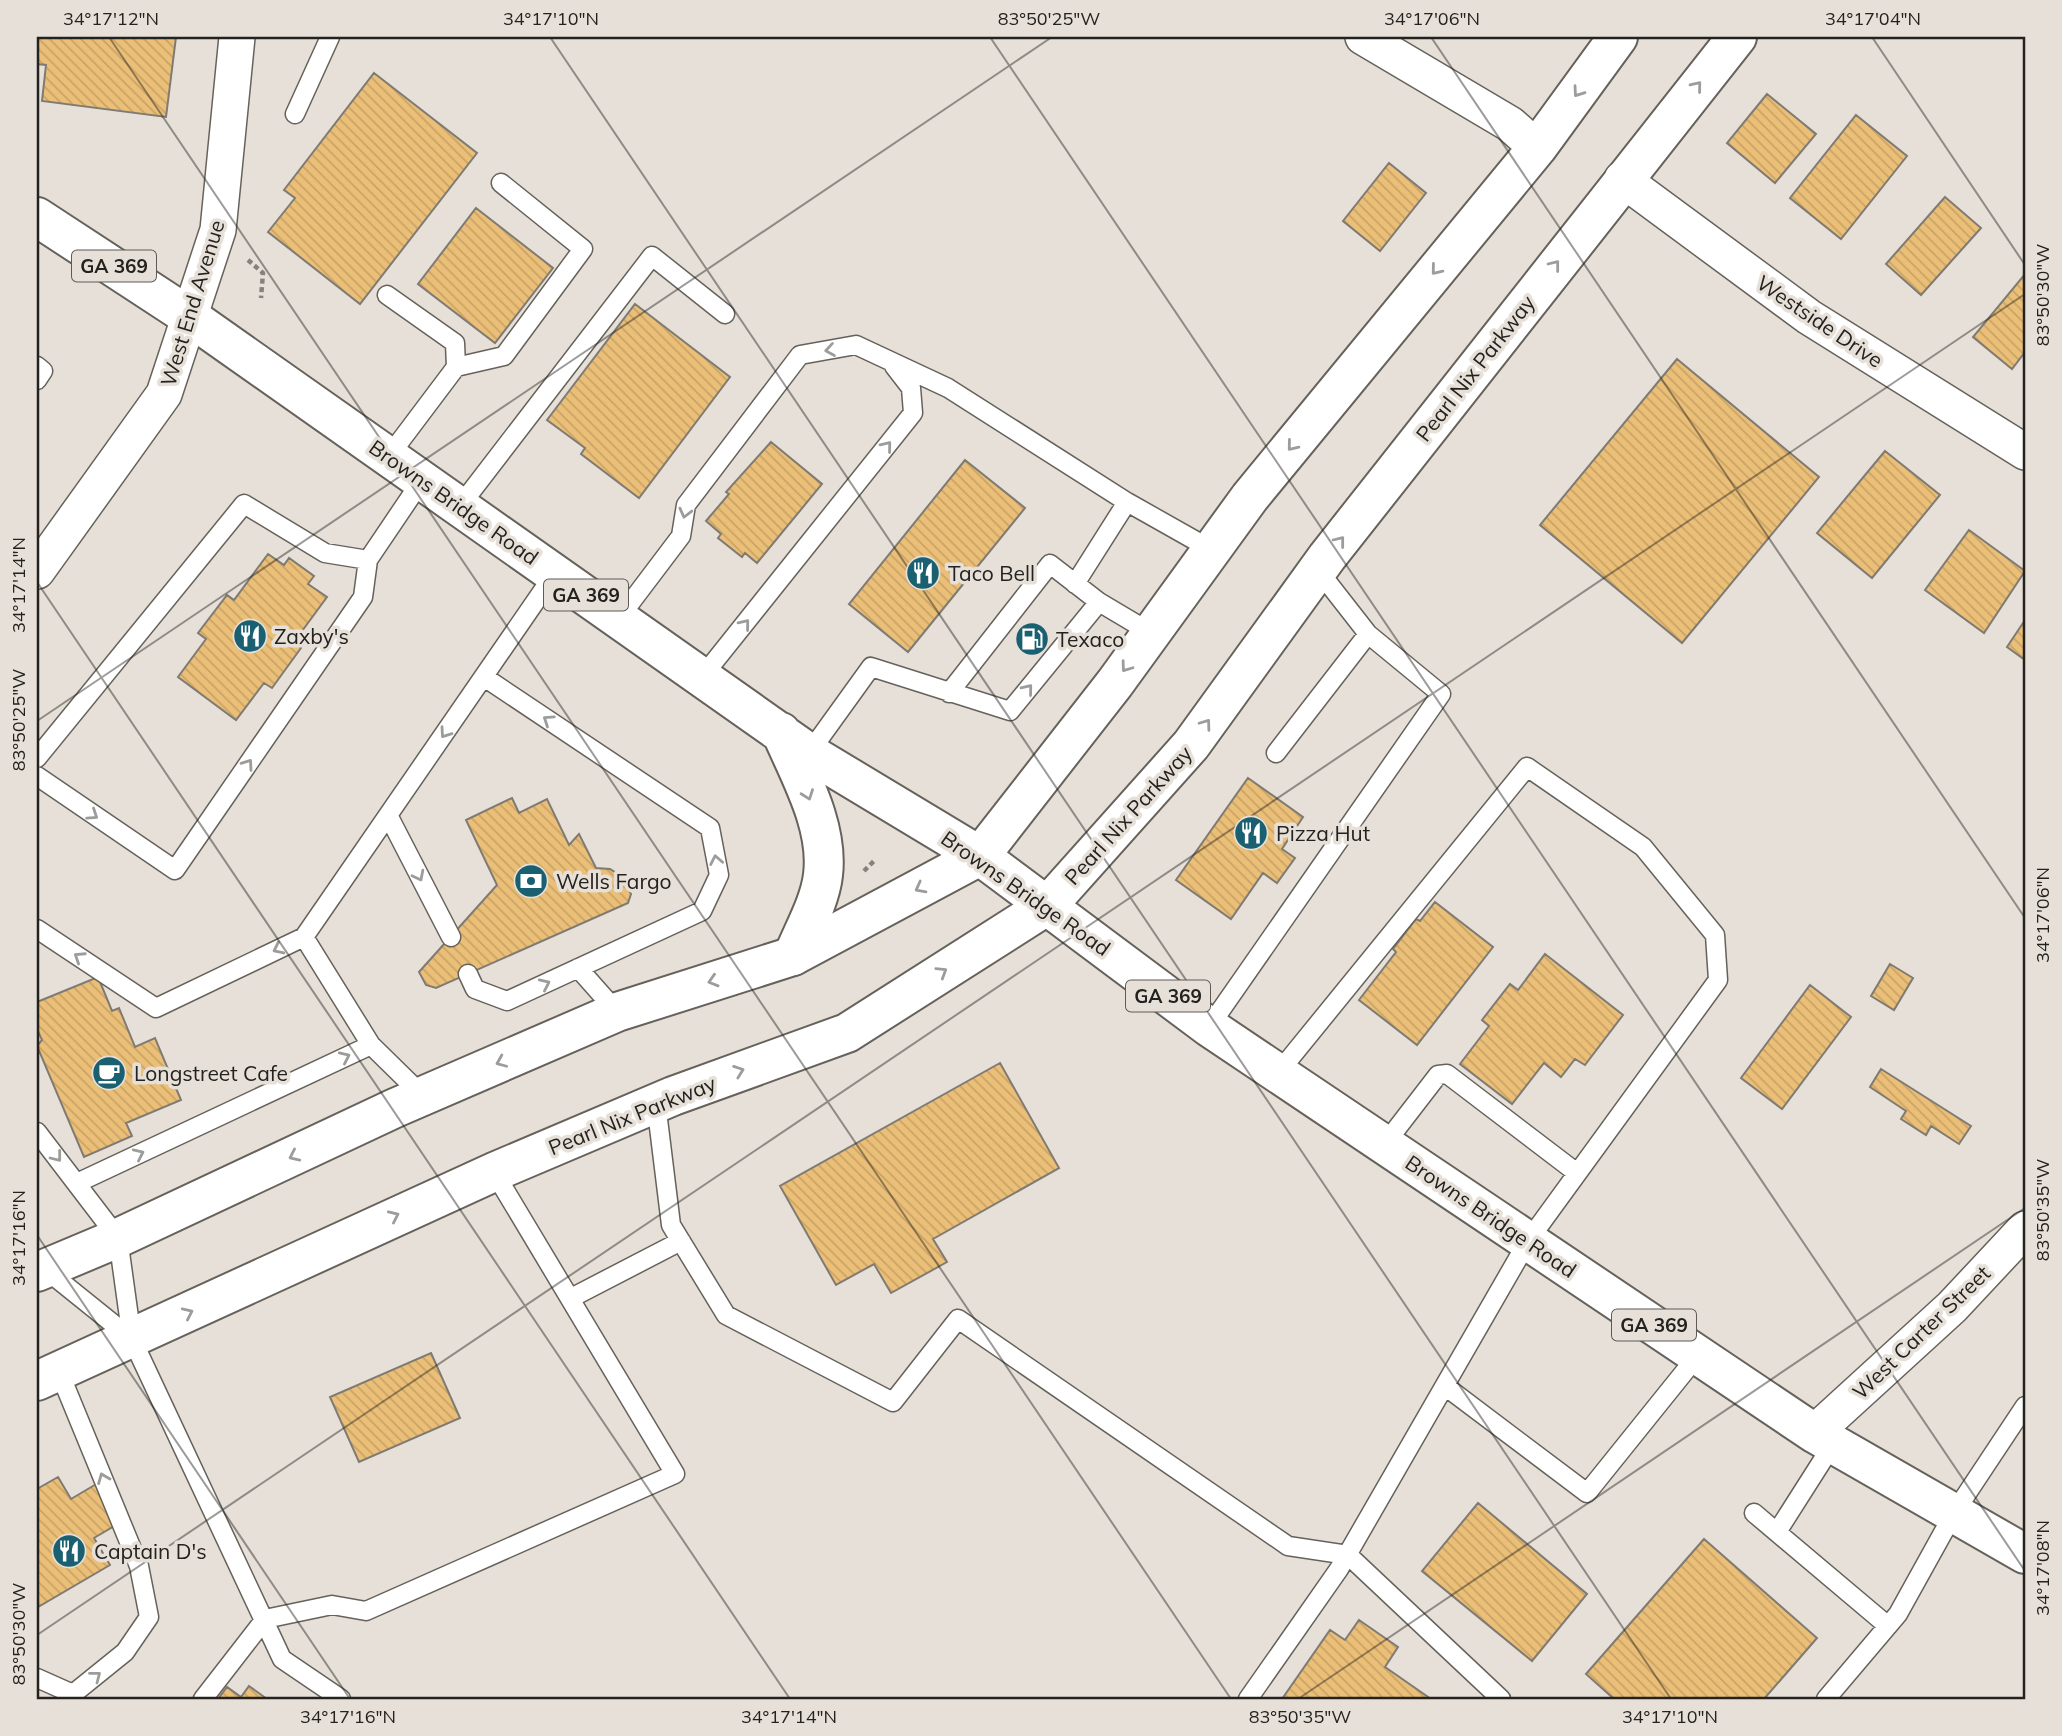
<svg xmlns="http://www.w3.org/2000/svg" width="2062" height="1736" font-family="Mulish,sans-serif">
<defs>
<pattern id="building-back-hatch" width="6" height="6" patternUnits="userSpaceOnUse" patternTransform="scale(1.75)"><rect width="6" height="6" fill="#ebbf77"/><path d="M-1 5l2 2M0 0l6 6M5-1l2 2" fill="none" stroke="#c9a466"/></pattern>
</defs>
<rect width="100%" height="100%" fill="#e6e0d8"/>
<!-- building -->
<path fill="url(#building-back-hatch)" stroke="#7f7b73" stroke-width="2" d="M37,37H176L166,117L42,101L46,65L37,64Z
M374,73L477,153L360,304L268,232L295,198L284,190Z
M1767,94L1816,134L1775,183L1727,143Z
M1856,115L1907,156L1841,239L1790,198Z
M1389,163L1426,193L1380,251L1343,221Z
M1945,197L1981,228L1921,295L1886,264Z
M476,208L553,268L495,343L418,284Z
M2025,274V352L2012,369L1973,337Z
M635,304L730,377L639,498L581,454L585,448L547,420Z
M1677,359L1819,477L1682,643L1540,525Z
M771,442L822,484L757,563L745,553L742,557L718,538L721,534L706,521L729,494L726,492Z
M1885,451L1940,495L1872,578L1817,533Z
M965,460L1025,508L908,652L849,604Z
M1969,530L2025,571L1984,633L1925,590Z
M268,554L284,565L289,558L314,576L308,584L327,597L294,642L301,648L272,688L264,683L236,720L178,677L206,639L198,633L227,595L234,600Z
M2025,620V660L2007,647Z
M1248,778L1303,817L1282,849L1295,858L1277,883L1263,873L1231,919L1176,880Z
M512,798L519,813L547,799L569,845L579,834L596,868L610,869L624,878L631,894L628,903L436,988L426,985L419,972L497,885L466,820Z
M1435,902L1493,947L1417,1045L1359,1000L1396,952L1393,949L1416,919L1420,921Z
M1545,954L1623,1015L1585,1065L1575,1059L1561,1077L1544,1063L1512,1104L1460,1064L1489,1026L1482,1020L1510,984L1518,990Z
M1890,964L1913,978L1894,1010L1871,996Z
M98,977L112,1011L119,1008L135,1047L155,1038L181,1100L126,1123L132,1136L84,1157L37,1046L42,1040L37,1029V1002Z
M1810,985L1851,1017L1782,1109L1741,1078Z
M1000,1063L1059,1168L933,1239L947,1262L891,1293L874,1264L836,1285L780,1186Z
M1881,1069L1971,1126L1959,1144L1931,1126L1926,1135L1901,1119L1906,1111L1870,1087Z
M431,1353L460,1418L359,1462L330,1397Z
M58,1477L71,1499L98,1483L121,1522L94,1538L110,1565L38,1607L37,1489Z
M1478,1503L1587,1594L1532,1661L1422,1571Z
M1704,1539L1817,1638L1764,1699H1614L1586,1674Z
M1359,1620L1398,1647L1385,1667L1431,1699H1282L1330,1630L1345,1640Z
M249,1686L267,1699H218L227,1687L241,1697Z"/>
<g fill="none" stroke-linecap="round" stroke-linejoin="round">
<!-- service casing -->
<g stroke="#66615a" stroke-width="21">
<path id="service" d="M295,114L330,37
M387,295L455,343L456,367
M37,366L43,371L37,380
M389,456L456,367L504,356L583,249L501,183
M460,506L652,256L725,314
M1075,584L1127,502
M619,618L681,536L686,505L800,355L856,345L948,388L1127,502L1212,550
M702,677L913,413L911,388L894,366
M949,693L1050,564L1099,602L1136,624L1148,637
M809,753L871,667L1010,711L1099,602
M1276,753L1368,634
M37,758L244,504L325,553L368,560
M37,776L175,870L363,597L368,560L422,480
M388,815L451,937
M37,929L156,1008L304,937L555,573
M578,968L617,1012
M468,974L475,989L507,1001L702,911L719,875L710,828L484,677
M1209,1027L1441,694L1368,634L1318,570
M371,1045L423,1096
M656,1103L671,1225L726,1315L893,1402L958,1319L1288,1546L1348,1555L1501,1699
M37,1132L118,1238L132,1339L282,1659L341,1699
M1384,1145L1438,1075L1447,1074L1577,1173
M77,1183L371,1045L304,937
M45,1269L132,1339
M571,1298L681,1241
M1445,1386L1587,1493L1698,1355
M1754,1513L1888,1626
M1777,1532L1833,1444
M37,1678L73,1694L125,1652L149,1617L139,1566L58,1369
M203,1699L265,1619L332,1605L366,1611L675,1474L494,1172
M1248,1699L1339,1569L1528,1241L1718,980L1715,935L1643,847L1527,767L1278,1073
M1826,1699L1898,1614L1954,1513L2025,1406"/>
</g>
<!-- minor casing -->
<g stroke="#66615a" stroke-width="38">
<path id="minor" d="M1363,37L1510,124L1537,148
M1622,179L1809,317L2025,452
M37,571L164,394L218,230L237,37
M1814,1433L1952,1307L2025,1229"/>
</g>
<!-- secondary casing -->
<g stroke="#66615a" stroke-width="42">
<path id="secondary" d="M37,1272L118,1238L395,1108L617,1012L793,956L980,856L1115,683L1250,497L1537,148L1618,37
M37,1381L494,1172L673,1096L847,1033L1048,905L1191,745L1327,557L1737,37"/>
</g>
<!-- primary casing -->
<g stroke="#66615a" stroke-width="42">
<path id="primary" d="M37,217L190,317L809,753L980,856L1209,1027L1814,1433L2025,1554
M781,732C800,776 829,826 823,875C820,902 803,931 793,956"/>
</g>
<!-- path -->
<path stroke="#85817c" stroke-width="4.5" stroke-dasharray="5 3.5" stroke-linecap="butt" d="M248,260L263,273L261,298
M864,871L876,859"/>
<!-- service -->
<use href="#service" stroke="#fff" stroke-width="18"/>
<!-- minor -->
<use href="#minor" stroke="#fff" stroke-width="35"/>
<!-- secondary -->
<use href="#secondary" stroke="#fff" stroke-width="38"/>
<!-- primary -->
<use href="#primary" stroke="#fff" stroke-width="38"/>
</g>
<!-- one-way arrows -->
<defs><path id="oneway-chevron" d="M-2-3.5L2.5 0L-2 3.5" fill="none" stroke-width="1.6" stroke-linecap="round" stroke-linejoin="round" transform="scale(1.75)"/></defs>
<g stroke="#9c9c9a">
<use href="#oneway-chevron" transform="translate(1697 86) rotate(-51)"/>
<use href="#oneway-chevron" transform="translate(1578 92) rotate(125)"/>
<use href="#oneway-chevron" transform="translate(1555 265) rotate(-52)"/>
<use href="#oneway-chevron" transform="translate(1436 270) rotate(129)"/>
<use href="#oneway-chevron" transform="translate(830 350) rotate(171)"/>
<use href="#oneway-chevron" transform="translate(887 446) rotate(-51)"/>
<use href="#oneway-chevron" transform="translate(1292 446) rotate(129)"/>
<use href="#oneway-chevron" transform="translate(685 513) rotate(104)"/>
<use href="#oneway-chevron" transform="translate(1340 541) rotate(-52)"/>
<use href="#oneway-chevron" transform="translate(745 624) rotate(-51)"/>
<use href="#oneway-chevron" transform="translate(1126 667) rotate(126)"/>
<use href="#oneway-chevron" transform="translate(1028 689) rotate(-51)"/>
<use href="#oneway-chevron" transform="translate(548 720) rotate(-146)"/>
<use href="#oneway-chevron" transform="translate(1206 724) rotate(-54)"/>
<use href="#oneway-chevron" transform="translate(445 733) rotate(125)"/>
<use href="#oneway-chevron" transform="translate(248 764) rotate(-55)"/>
<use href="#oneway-chevron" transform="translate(808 795) rotate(70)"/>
<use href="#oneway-chevron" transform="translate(93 815) rotate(34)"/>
<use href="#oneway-chevron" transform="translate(716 860) rotate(-101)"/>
<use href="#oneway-chevron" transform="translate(419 876) rotate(63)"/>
<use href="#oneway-chevron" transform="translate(920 888) rotate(152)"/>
<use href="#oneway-chevron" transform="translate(278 949) rotate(154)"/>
<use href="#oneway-chevron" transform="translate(79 957) rotate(-147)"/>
<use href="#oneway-chevron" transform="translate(942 972) rotate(-32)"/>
<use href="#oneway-chevron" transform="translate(713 981) rotate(163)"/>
<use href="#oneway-chevron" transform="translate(545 984) rotate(-25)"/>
<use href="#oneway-chevron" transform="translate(345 1057) rotate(-25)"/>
<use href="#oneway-chevron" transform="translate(501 1062) rotate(157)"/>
<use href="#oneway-chevron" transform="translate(739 1071) rotate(-20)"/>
<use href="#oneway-chevron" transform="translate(139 1154) rotate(-25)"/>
<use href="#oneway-chevron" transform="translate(294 1156) rotate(155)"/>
<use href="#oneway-chevron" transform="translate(57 1157) rotate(52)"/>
<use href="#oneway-chevron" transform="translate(394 1216) rotate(-25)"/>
<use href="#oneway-chevron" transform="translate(188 1313) rotate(-25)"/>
<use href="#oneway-chevron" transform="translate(103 1478) rotate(-112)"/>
<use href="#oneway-chevron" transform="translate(96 1676) rotate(-38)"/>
</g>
<!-- ticks -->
<path fill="none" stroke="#24221f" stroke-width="2" stroke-opacity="0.45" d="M109,37L1231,1699M550,37L1671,1699M990,37L2025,1571M1431,37L2025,918M1872,37L2025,265M37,582L790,1699M37,721L1052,37M37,1235L350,1699M37,1635L2025,294M1298,1699L2025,1208"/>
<!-- icons -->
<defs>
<g id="restaurant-disc" transform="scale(1.75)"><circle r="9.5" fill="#1a6071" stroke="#e6e0d8"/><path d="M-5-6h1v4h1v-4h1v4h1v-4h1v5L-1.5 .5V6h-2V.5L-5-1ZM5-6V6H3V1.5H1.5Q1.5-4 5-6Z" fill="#fff"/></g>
<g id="fuel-disc" transform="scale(1.75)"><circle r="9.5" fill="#1a6071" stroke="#e6e0d8"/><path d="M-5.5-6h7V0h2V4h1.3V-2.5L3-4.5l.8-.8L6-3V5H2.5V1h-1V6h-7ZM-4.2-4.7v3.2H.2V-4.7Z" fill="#fff"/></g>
<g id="bank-disc" transform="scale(1.75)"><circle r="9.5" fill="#1a6071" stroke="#e6e0d8"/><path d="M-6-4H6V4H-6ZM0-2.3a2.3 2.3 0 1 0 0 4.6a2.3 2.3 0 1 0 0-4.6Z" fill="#fff"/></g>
<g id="cafe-disc" transform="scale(1.75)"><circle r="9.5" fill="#1a6071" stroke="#e6e0d8"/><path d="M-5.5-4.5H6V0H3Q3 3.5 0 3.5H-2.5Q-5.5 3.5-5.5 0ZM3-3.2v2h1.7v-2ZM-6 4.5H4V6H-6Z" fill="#fff"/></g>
</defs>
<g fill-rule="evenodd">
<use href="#restaurant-disc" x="923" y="573"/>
<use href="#restaurant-disc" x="250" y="636"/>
<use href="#fuel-disc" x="1032" y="639"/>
<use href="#restaurant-disc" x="1251" y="833"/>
<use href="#bank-disc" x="531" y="881"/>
<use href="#cafe-disc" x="109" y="1073"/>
<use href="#restaurant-disc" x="69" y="1551"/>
</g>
<g text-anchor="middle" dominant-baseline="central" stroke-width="7" stroke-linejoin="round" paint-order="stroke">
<!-- shield labels -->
<g fill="#e6e0d8" stroke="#5e5b56" stroke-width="2">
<rect x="72" y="250.5" width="84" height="31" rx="5"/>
<rect x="544" y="579.5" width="84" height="31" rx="5"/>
<rect x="1126" y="980.5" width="84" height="31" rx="5"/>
<rect x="1612" y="1309.5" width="84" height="31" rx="5"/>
</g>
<g font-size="19" font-weight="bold" fill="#24221f">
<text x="114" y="266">GA 369</text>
<text x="586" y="595">GA 369</text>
<text x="1168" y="996">GA 369</text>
<text x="1654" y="1325">GA 369</text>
</g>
<!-- street labels -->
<g font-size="21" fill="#24221f" stroke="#e6e0d8">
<text transform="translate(192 303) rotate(-73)">West End Avenue</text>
<text transform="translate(1820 321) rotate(34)">Westside Drive</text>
<text transform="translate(1475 368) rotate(-52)">Pearl Nix Parkway</text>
<text transform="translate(454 502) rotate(35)">Browns Bridge Road</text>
<text transform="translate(1128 815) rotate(-48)">Pearl Nix Parkway</text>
<text transform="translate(1026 893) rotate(35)">Browns Bridge Road</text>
<text transform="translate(632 1115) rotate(-22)">Pearl Nix Parkway</text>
<text transform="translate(1491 1216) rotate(34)">Browns Bridge Road</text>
<text transform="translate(1921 1332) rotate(-44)">West Carter Street</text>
</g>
<!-- poi labels -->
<g font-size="21" fill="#24221f" stroke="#e6e0d8" text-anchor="start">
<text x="948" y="573">Taco Bell</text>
<text x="274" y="636">Zaxby's</text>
<text x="1056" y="639">Texaco</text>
<text x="1276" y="833">Pizza Hut</text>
<text x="556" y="881">Wells Fargo</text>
<text x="134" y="1073">Longstreet Cafe</text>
<text x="94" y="1551">Captain D's</text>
</g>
</g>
<!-- border -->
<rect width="2062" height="1736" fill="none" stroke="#e6e0d8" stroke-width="77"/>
<rect x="38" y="38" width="1986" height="1660" fill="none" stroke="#24221f" stroke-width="2.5"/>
<g font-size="18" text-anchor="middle" fill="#24221f">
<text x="111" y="25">34°17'12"N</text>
<text x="551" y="25">34°17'10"N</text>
<text x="1049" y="25">83°50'25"W</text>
<text x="1432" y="25">34°17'06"N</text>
<text x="1873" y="25">34°17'04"N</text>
<text transform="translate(2043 295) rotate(-90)" y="6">83°50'30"W</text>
<text transform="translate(19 585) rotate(-90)" y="6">34°17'14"N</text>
<text transform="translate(19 720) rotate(-90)" y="6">83°50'25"W</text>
<text transform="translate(2043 915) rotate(-90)" y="6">34°17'06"N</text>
<text transform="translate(2043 1210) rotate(-90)" y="6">83°50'35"W</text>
<text transform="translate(19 1238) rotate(-90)" y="6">34°17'16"N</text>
<text transform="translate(2043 1568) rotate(-90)" y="6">34°17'08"N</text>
<text transform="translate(19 1634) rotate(-90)" y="6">83°50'30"W</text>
<text x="348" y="1723">34°17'16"N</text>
<text x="789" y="1723">34°17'14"N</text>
<text x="1300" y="1723">83°50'35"W</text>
<text x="1670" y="1723">34°17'10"N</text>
</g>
</svg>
